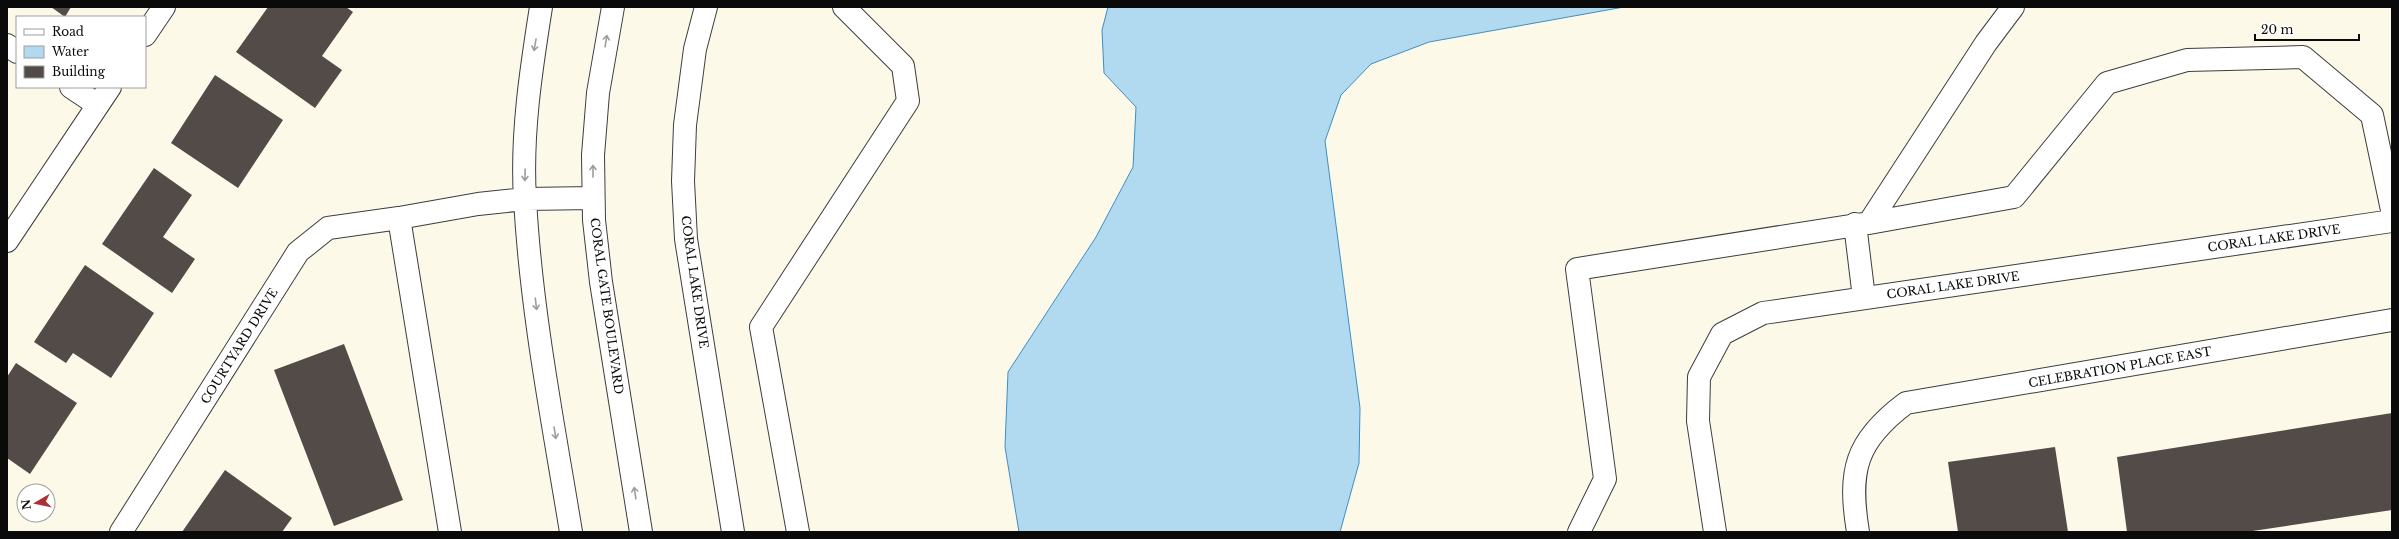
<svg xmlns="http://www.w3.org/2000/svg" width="2399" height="539" font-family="'Libre Baskerville',serif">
<rect width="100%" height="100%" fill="#fdf9e8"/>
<!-- water -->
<path fill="#b1daf1" stroke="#3d8fc3" d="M1108,7H1624L1429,42L1371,64L1341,95L1325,141L1360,408L1359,463L1340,532H1019L1005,447L1008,372L1096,237L1133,167L1136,107L1104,73L1102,30Z"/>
<!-- building -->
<path fill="#524b47" d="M51,7H71L65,17Z
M268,7H346L353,12L322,56L342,70L315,108L236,52Z
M215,75L283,120L238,188L171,143Z
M154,168L192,195L163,237L195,259L172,293L102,244Z
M85,265L154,313L111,378L73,353L66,363L34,342Z
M344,344L403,500L334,526L274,370Z
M16,363L77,403L30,474L7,458V377Z
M2392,413V510L2246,532H2127L2117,457Z
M2055,447L2068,532H1958L1948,462Z
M225,470L292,518L282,532H182Z"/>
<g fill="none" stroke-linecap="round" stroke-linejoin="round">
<!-- minor casing -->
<g stroke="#3d3d3d" stroke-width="24">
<path id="minor" d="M541,7C531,70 521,135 525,199C531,311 553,422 571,532
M613,7L598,93L593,155L594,220L601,282L641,532
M706,7L695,49L685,125L683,181L686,239L733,532
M145,35L164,7
M7,45L17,52
M71,87L98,105
M399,218L478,204L525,199L593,198
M1869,223L2014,197L2107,83L2187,60L2303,57L2372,115L2392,210
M1855,224L1864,298
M7,241L110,87
M121,532L298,252L328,228L399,218L450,532
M798,532L761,327L908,101L903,66L844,7
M1579,532L1605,479L1577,269L1869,223L1986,43L2013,7
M1715,532L1698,421L1699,377L1722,334L1763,313L2392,221
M1858,532C1848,471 1855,441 1906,403L2392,320"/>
</g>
<!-- minor -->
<use href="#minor" stroke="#fff" stroke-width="22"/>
</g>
<!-- one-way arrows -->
<defs><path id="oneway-shaft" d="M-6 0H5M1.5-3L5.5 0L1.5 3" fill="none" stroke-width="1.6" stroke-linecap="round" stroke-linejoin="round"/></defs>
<g stroke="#9d9d9d">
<use href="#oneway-shaft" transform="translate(606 41) rotate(-81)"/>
<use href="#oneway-shaft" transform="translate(535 45) rotate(100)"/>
<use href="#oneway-shaft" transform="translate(593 171) rotate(-90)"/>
<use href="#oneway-shaft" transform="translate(525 175) rotate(91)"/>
<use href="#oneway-shaft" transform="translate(536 304) rotate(83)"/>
<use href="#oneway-shaft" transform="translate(555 433) rotate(81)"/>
<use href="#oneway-shaft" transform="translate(635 493) rotate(-99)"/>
</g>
<g text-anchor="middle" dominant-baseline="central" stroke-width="4" stroke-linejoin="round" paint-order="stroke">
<!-- street labels -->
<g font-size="12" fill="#0a0a0a" stroke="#fff">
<text transform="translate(2274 238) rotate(-8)">CORAL LAKE DRIVE</text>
<text transform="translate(695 282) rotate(82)">CORAL LAKE DRIVE</text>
<text transform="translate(1953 285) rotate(-8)">CORAL LAKE DRIVE</text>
<text transform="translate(607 306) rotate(82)">CORAL GATE BOULEVARD</text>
<text transform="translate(239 346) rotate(-58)">COURTYARD DRIVE</text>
<text transform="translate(2120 367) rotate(-10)">CELEBRATION PLACE EAST</text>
</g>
</g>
<!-- border -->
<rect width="2399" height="539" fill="none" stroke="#0a0a0a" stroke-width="16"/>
<!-- legend -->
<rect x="16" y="16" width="130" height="72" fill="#ffffff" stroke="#9d9d9d"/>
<rect x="24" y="29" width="20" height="6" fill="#ffffff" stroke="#9d9d9d"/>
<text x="52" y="36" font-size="12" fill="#0a0a0a">Road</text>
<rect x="24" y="46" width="20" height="12" fill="#b1daf1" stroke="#9d9d9d"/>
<text x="52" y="56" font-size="12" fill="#0a0a0a">Water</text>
<rect x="24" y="66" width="20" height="12" fill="#524b47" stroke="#9d9d9d"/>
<text x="52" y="76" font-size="12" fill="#0a0a0a">Building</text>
<!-- north arrow -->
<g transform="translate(36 503) rotate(261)"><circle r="19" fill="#ffffff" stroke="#9d9d9d"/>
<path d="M0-3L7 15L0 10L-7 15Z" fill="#af2d35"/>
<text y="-6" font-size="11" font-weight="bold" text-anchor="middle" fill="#0a0a0a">N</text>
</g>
<!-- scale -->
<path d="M2255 34v6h104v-6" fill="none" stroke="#0a0a0a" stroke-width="2"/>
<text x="2261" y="34" font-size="12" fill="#0a0a0a" stroke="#ffffff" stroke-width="3" paint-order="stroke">20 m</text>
</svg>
